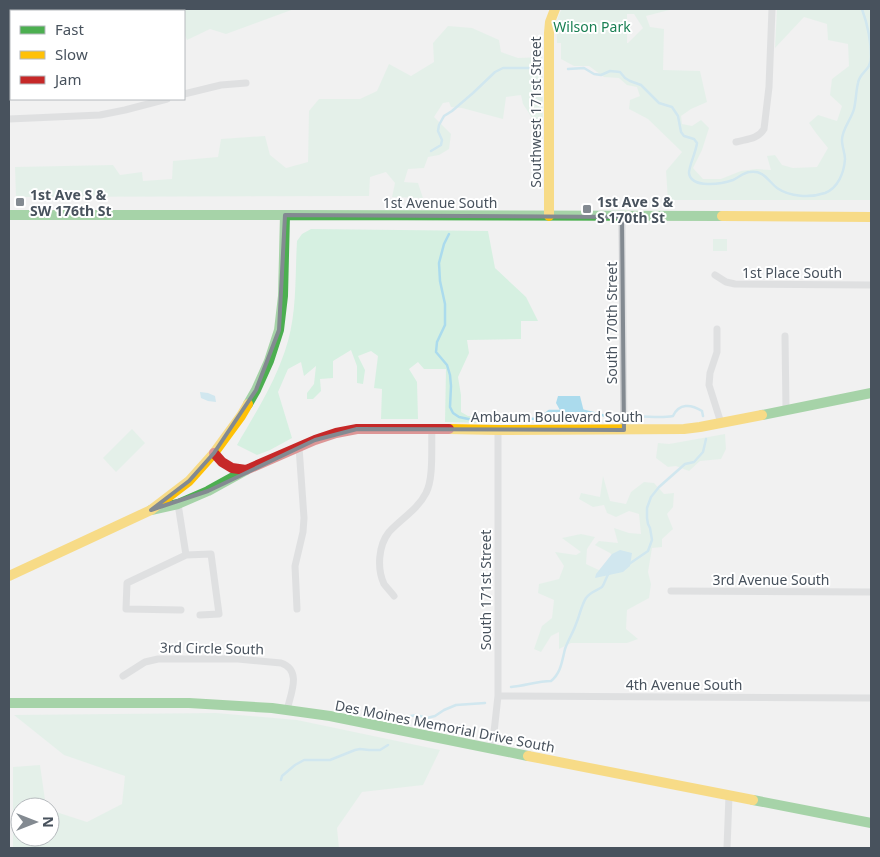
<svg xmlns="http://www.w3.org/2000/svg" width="880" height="857" font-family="'Noto Sans',sans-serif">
<rect width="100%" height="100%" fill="#f1f1f1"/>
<!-- green -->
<path fill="#d6f0e1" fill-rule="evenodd" d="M30,9H294L226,34L210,29L187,40L184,33V11H159L158,9L151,11H28Z
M562,9H673L646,16L650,27L664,29L663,70L700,71L707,102L691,109L681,116L682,124L692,126L701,120L709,128L702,150L693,168L703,179H721L741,171L756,169L771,170L767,156L775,155L782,165L793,168L817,167L828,148L816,133L809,123L818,115L837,121L842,106L830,95L832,79L849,66L848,44L828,40L827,24L804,17L775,48L777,9H871V200H668L666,171L682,152L648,119L629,109L630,100L640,96L637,87L627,85L619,78L604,77L589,66H574L561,59V43H557C557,31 555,19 562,9ZM627,14H634L643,28L628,43H627Z
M448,26L472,28L499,40L501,52L518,58L542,57L543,123L536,124L523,104L521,95L506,97L503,119L462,108L451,107L449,102L443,103L434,117L451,134L449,149L439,155L428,157L424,168L408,169L404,182L418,183L423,198L392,197L395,183L386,172L370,177L369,196L16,197L15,167L113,165L120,175L142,172L143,181L172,179L173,161L218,157L221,139L265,136L270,155L286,168L308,162L309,111L319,99H360L377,91L389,64L411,76L434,62L433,43Z
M311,229L488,231L495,268L526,297L538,321H521V339L467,340L469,353L458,377L461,395V412L468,416H489L490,423L445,422L446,369H424L418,362L409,369L417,382L418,419H381L382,389L374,388L378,356L371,351L358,356L365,370L363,384L357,383V366L351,350L333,361V378L320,379L321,391L313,399H307V393L314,384L316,366L304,376L301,362L288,369L278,392L292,438L270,450L257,455L237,445C257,410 277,380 288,341C297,309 295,274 297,241L302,234Z
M713,239H727V251H713Z
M132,429L145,443L116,472L103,458Z
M725,434L726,449L721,459L700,461L689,471L676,466L668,467L656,458L658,443L669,444Z
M603,476L610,501L626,504L631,492L644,482L654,483L664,494L674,493L673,507L667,514L673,529L662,539V547L652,548L648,572L651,584L649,598L627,610L626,629L638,639L627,643H571L559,649V632L551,636L541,652L534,649L542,626L552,618L554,600L538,593L539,584L559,579L564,566L555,552L576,555L581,552L562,538L581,534L595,537L587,549L586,564L603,572L620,564L610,553L595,545L599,541L618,543L614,528L629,533L641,534L639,514L629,511L616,517L607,513L604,505L593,507L579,499L581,493L600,497Z
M216,713L297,720L440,750L423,785L362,792L337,828L339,848H13V767L40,765L46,807H20V837H50V810L87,822L122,804L125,776L64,755L14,715Z"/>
<!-- water -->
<path fill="#abdbed" d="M200,392L208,393L215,396L216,402L208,401L201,398Z
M558,396H580L584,412H561L556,403Z
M620,550L632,553L630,566L623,572L595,578L596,574L612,554Z"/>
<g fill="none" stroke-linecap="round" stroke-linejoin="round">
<!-- stream -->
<path stroke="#abdbed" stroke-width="2.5" d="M568,69L584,68L594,74L601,75L610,71L620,72L625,78L630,81L641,85L659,103L672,107L678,116L681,132L684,136L694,139L697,143C696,152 689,166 689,173C691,189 722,184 733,180C738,178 744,172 750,172C764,170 768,181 777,188C790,197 810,198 825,193C838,188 844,173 845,159C845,153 842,147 842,140C842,129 851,120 854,109C856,101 856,91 858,83C860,71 871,71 871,57C871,42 867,23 862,9
M431,151L441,145L442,140L438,131L439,125L444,116L452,111L473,93L495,72L503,68H538
M449,234L444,244L439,263L440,281L445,304V325L437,342L436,352L447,365L450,375L451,386L450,407L453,413L459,417L473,420L505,418L539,419L549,411H562
M580,410L615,418
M629,417C644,415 658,419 673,416C679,403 691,404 702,411L703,416
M629,564L648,551L652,540L650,528L648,524L647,518V508L651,497L659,487L685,464L694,462L703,452L706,439
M511,687C525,686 537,681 551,681C561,673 562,661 565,649C568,640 573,633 576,624C580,615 581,606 586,598C590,592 596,591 602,587C605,583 606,577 609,573
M401,718L416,715L427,718L435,716L444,710L456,705L485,703
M281,780L282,776L295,765L304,760H330L355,750L360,749L369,750H380L388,745"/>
<!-- street -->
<path stroke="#cacccf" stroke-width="7" d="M9,16L11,12
M184,94L221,85L246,83
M9,119L100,115L125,110L167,99
M736,142C747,139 758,139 764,129L769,87L772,9
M622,217L624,430
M715,275L726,282L735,284L871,285
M717,329V352L710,373L709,385L721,423
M785,336L786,410
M178,504L186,555L211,554L219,614L200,615
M671,591L871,592
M394,596C391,592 387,588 384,584C377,569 378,546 389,532C401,519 418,509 426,493C434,478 431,446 432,428
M297,609L295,566L303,532L304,518L299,447
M181,610L126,609L127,583L186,555
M123,676L145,662L158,659H238L281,663C302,670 291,693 287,710
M498,696L871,698
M492,750L498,696V430
M727,848L729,796"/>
<!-- fast -->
<path stroke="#4caf50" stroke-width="10" d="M9,215H285L283,296L279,330L269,361L256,390L248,404
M285,215L722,216
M762,415L871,393
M151,510L178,504L208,491L246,470
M9,703H189L272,708L330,716L528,756
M753,800L871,823"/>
<!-- slow -->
<path stroke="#ffc107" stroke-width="10" d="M549,216V33L550,22L555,9
M722,216L871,217
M449,429L498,430L684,429L700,427L762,415
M9,576L151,510L189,481L214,453L241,416L248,404
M528,756L753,800"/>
<!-- jam -->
<path stroke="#c62828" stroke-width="10" d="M214,453L222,462L232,468L246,470L315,440L336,433L357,429H449"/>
</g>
<!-- marked area -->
<path d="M0 0H880V857H0ZM285,215L622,217L624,430L357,429L315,440L208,491L151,510L189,481L214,453L256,390L279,330Z" fill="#f1f1f1" fill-opacity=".55" fill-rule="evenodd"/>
<path fill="none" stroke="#838a91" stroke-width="4" stroke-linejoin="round" d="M285,215L622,217L624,430L357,429L315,440L208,491L151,510L189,481L214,453L256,390L279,330Z"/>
<!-- markers -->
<g fill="#838a91" stroke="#fff" stroke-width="2">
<rect x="15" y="197" width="10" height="10" rx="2.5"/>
<rect x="582" y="204" width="10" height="10" rx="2.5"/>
</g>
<g text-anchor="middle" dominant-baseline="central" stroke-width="4" stroke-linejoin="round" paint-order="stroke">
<!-- park labels -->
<g font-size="14" fill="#187f52" stroke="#fff">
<text x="592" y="26">Wilson Park</text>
</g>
<!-- street labels -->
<g font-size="14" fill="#48525d" stroke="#fff">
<text transform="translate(535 112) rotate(-90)">Southwest 171st Street</text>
<text x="440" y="202">1st Avenue South</text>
<text x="792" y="272">1st Place South</text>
<text transform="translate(611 323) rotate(-90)">South 170th Street</text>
<text x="557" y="416">Ambaum Boulevard South</text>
<text x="771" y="579">3rd Avenue South</text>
<text transform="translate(485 590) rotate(-90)">South 171st Street</text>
<text transform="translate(212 648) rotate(1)">3rd Circle South</text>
<text x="684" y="684">4th Avenue South</text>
<text transform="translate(445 726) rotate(11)">Des Moines Memorial Drive South</text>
</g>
<!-- poi labels -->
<g font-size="14" font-weight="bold" fill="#48525d" stroke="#fff" text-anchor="start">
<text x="30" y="194">1st Ave S &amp;<tspan x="30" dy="16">SW 176th St</tspan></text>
<text x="597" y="201">1st Ave S &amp;<tspan x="597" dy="16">S 170th St</tspan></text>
</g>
</g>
<!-- border -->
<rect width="880" height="857" fill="none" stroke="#48525d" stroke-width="20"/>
<!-- legend -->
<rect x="10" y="10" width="175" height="90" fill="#ffffff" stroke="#b6babe"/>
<rect x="20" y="26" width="25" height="8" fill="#4caf50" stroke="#b6babe"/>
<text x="55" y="35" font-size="15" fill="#48525d">Fast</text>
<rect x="20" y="51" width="25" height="8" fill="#ffc107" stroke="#b6babe"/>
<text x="55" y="60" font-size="15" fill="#48525d">Slow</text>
<rect x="20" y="76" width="25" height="8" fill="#c62828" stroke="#b6babe"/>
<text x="55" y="85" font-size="15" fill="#48525d">Jam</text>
<!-- north arrow -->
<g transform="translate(35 822) rotate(90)"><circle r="24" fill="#ffffff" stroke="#b6babe"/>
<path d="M0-4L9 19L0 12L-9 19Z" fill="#838a91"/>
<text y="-8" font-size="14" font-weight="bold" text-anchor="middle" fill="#48525d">N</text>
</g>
</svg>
